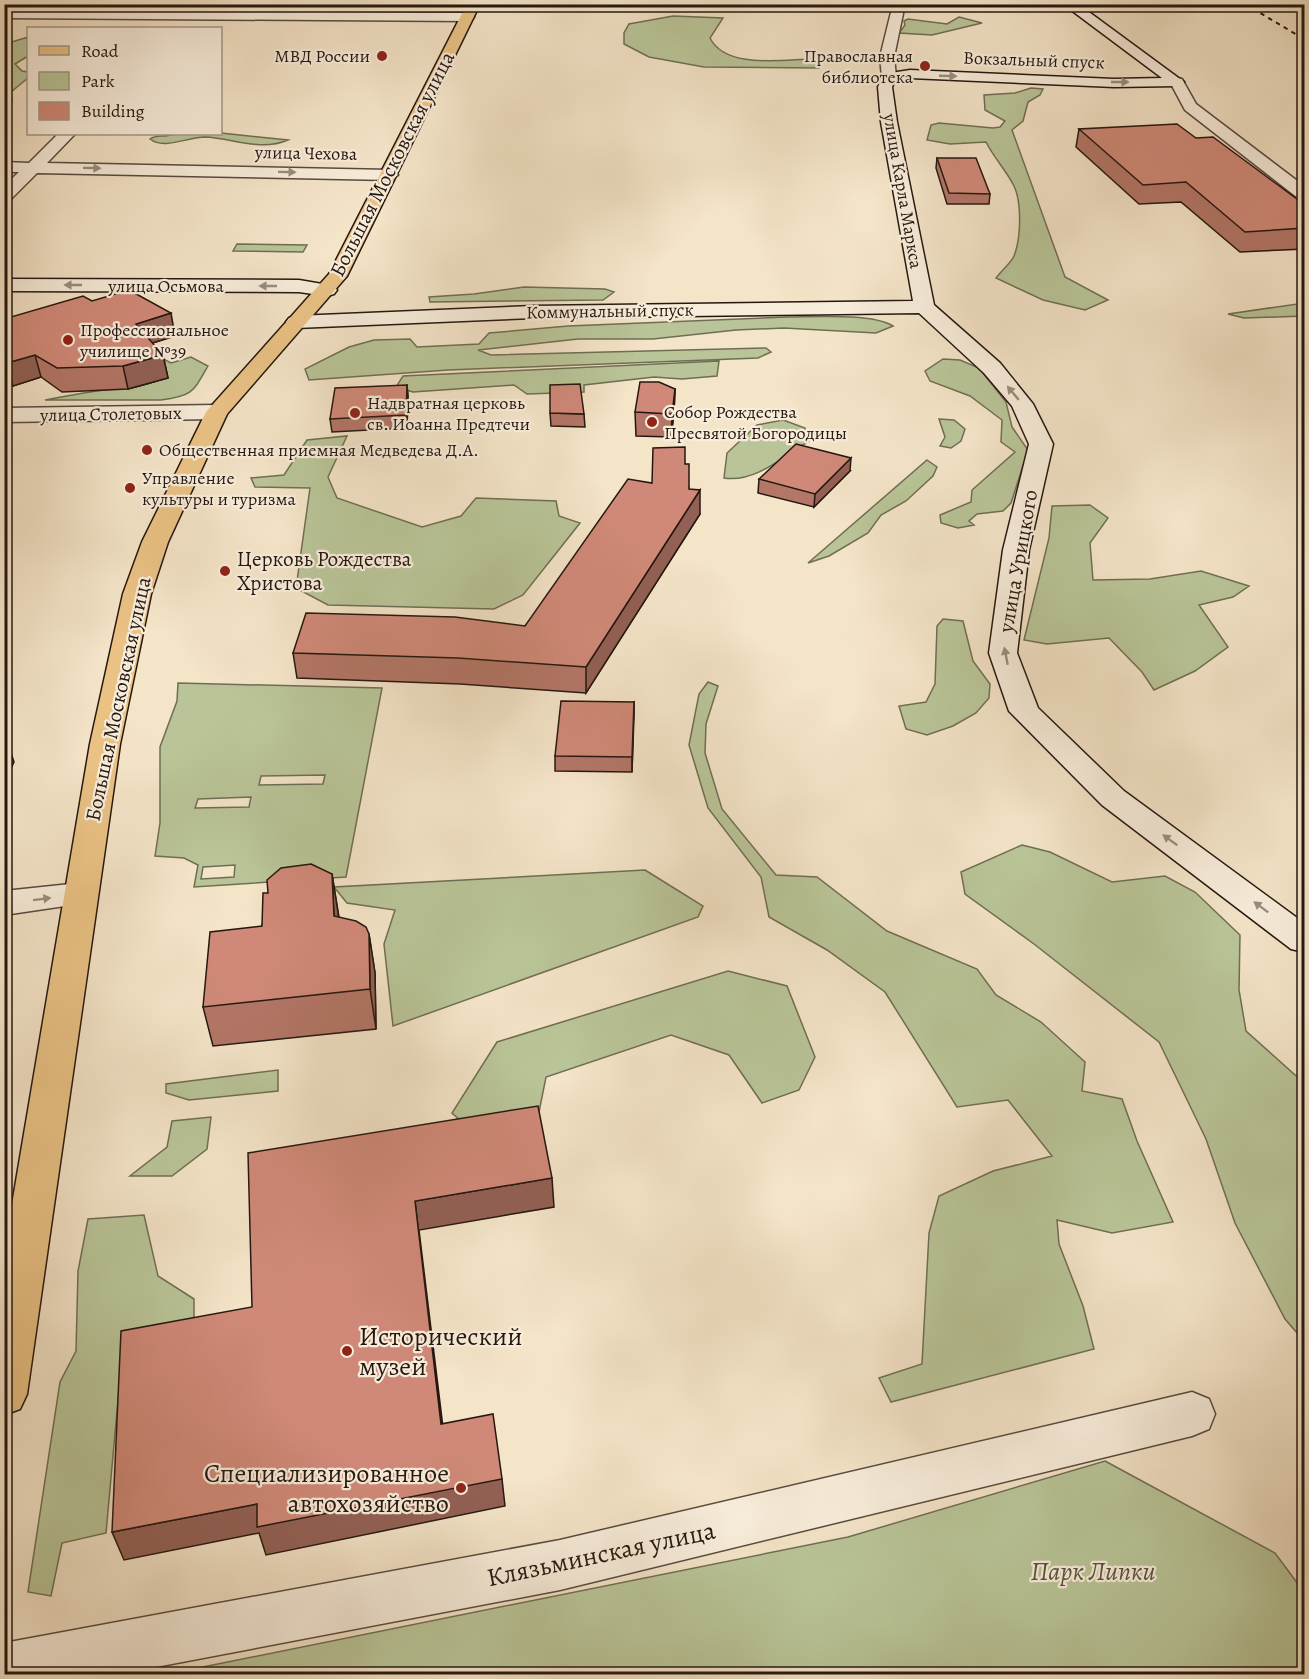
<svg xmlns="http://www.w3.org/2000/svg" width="1309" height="1679" font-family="Alegreya,serif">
<rect width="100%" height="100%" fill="#f4e4c8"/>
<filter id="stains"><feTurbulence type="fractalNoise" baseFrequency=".00333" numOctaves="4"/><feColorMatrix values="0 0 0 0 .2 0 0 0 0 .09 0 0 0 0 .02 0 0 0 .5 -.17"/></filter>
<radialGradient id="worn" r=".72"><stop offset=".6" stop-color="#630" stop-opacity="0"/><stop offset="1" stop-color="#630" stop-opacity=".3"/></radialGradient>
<!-- green -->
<path fill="#b9c598" stroke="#6f6e54" stroke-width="1.5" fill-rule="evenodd" d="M673,16L723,18L710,38C726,70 784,59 815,59L819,68L704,67L649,57L624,44V33L629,24Z
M959,17L982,23L932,35L899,33L905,25L904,21L908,19L947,24Z
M28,37V56L15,64L22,71L28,72V78L11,92L12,101L5,110V44Z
M1031,88L1043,89L1040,95L1028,102L1023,121L1012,130L1065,277L1108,300L1085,310L1043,300L996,278C1001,271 1011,263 1014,256C1021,238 1022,203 1014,186C1006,170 994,158 986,142L950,144L927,140L931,125L939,123L993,128L1000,127L1005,121L985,110L984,95L1015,93Z
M221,133L288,140C260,152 233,138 205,137C188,137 164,150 150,139C157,134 165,138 173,134Z
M237,244L307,245L303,252L233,251Z
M524,287L605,289L614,292L603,300L430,302L429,297L474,294Z
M1304,303V316L1244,318L1228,314Z
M787,317C813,317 872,313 893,326L876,333L784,328L736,330L653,339H578L478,350L491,355L766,348L771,352L758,358L448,370L309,380L305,369L349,347L374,340L410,339L417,347L479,344L489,333L568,326Z
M140,347L171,363L191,357L208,366C193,392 193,396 161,400H45C62,397 80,393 97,391C120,387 140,390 161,378Z
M943,359L960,360L979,368L1006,402L1012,427L1028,450L1011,503L1003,511L977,514L969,521L974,525L958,528L941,523L940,515L971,502L972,490L1015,452L1001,442L1002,420L970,396L930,381L925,371Z
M719,361L717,376L682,379L654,377L584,385V392L527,394L514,385L413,392L396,387L403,376Z
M939,419L954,420L965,429L961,441L951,448L940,446L945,437Z
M783,420L805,428L809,441C784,456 755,483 724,478L727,453L757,425Z
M347,436L328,477L337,498L422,527L461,516L476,498L556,501L559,516L580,523L523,595L494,609L328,605L296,588L310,488L255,487L251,478L284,475L307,440Z
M927,460L937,467L933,476L906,501L881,515L868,533L829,556L808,563Z
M1090,505L1108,518L1090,543L1093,580L1150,579L1201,571L1249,586L1233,597L1199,605L1228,647L1195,671L1154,690L1142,672L1109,638L1047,644L1024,640L1049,538L1052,506Z
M943,619L963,621L973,661L990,684L989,698L976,713L953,726L927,735L906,729L899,706L926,702L935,684L937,626Z
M708,682L718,686L706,724L705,753L722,809L776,875L817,877L887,931L977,969L996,995L1041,1022L1085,1062L1082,1091L1122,1099L1137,1141L1173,1222L1112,1233L1057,1220L1059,1244L1083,1306L1094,1349L891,1402L879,1378L922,1364L929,1233L939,1196L993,1171L1052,1156L1008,1100L957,1107L885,992L827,950L769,917L761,877L708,808L689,745L699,694Z
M178,683L382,688L346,877L194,887L198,865L184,858L155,856L160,823V747L177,701ZM325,775L323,784L259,785L261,776ZM251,797L249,807L195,808L198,799ZM235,865L234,877L201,879L203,867Z
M1022,845L1050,852L1112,882L1165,876L1195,892L1240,935L1239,990L1246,1031L1304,1083V1341L1285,1319L1235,1223L1206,1139L1159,1042L1034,944L965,894L961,872Z
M645,870L703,906L698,917L393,1026L384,944L395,910L347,903L334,887Z
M728,971L787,986L815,1057L799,1090L762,1103L729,1055L671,1035L546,1077L538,1117L473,1131L452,1113L497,1042Z
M278,1070V1091L189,1100L166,1093V1084Z
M211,1117L207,1149L172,1176H130L167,1147L172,1121Z
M144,1215L158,1276L194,1299V1328L123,1345L106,1533L62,1543L51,1596L28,1592L60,1382L76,1351L78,1271L88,1219Z
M1105,1461L1275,1553L1304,1592V1674H168L848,1537Z"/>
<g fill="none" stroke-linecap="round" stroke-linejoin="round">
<!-- street casing -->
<g stroke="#594a3e" stroke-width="3">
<path id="street" d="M893,4H905L894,57L896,77L889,81L882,77L880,57Z
M4,10L468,13L474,17L468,21L4,18Z
M1177,78L1182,79L1196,104L1304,186V199L1298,198L1185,110L1170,82Z
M58,134H75L47,163L390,170L398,175L390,180L37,173L10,200L4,201V186L19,172H4V162L29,163Z
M217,405L225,407L228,412L225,417L217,419L4,422V408Z
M80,883L92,886L97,894L92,902L4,915V891Z
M1192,1392L1209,1399L1215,1414L1209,1429L1192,1436L560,1590L119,1674H4V1643L560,1540Z"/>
</g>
<!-- secondary casing -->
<g stroke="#251710" stroke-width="3">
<path id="secondary" d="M1063,4H1078L1184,82L1177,86L1114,87L910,78L895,80L892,87L897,122L934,305L1000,363L1033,404L1053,444L1029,550L1017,653L1038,708L1124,791L1304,923V952L1291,949L1102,805L1009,711L989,653L1003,550L1029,444L1012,406L984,373L919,313L533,318L296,328L289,326L286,322L289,318L296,316L533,306L913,301L881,122L878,87L884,74L910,70L1114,79L1162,78Z
M4,279L299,280L334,286L337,290L334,294L327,296L299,292L4,291Z"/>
</g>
<!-- primary casing -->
<g stroke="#251710" stroke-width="3">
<path id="primary" d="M467,4H480L347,276L227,414L168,542L151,594L120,744L27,1394L20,1409L4,1415V1252L90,744L123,594L142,542L206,412L329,274Z"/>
</g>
<!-- street -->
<use href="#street" fill="#f8eddb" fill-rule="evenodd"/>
<!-- secondary -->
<use href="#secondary" fill="#f8eddb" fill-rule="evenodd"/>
<!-- primary -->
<use href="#primary" fill="#eac284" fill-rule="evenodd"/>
<!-- rail -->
<path stroke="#251710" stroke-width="2" stroke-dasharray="4.5 4.5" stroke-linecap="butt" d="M1245,4L1304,39
M1272,4L1279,9
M1299,4L1304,7"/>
</g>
<!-- wall -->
<path fill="#b37667" stroke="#251710" stroke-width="1.5" d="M1079,129L1305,205V249L1240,252L1181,202L1139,204L1076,147Z
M937,158L990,194L989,204H947L936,168Z
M4,319L175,336L152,343L163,355L168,378L128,389L62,392L41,377L13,386L4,380Z
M407,385L408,397L407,428L332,432L330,419Z
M675,389L674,413L671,437L636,436L635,412Z
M550,413L584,414L585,427L551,426Z
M685,464L689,489L700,514L586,693L460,684L297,678L293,653L525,626L652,483Z
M850,471L814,507L758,493L759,479Z
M634,702L632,772L555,771V756Z
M332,874L339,917L369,934L375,973L376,1029L213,1046L203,1007L262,926L268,893Z"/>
<!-- shaded-wall -->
<path fill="#926054" stroke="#251710" stroke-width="1.5" d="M171,313L175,336L140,347L136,324Z
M35,355L41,377L13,386L7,363Z
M163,355L168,378L128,389L123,366Z
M407,385L408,397L407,428L406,415Z
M675,389L674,413L671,437L672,414Z
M851,458L850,471L814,507L815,494Z
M700,490V514L586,693V667Z
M634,702V716L632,772V757Z
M7,741L14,762L4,784V746Z
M332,874L338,913L341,955L334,916Z
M369,934L375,973L376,1029L370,989Z
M552,1178L554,1207L419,1230L446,1452L441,1424L415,1201Z
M502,1479L505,1506L266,1555L259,1533L124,1560L112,1532L257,1504Z"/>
<!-- building -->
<path fill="#d08978" stroke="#251710" stroke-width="1.5" d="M1177,124L1196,138L1213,137L1305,205V228L1245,232L1186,182L1143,185L1079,129Z
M937,158H976L990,194L949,193Z
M129,290L171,313L136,324L163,355L123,366L57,368L35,355L7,363L4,361V319L83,296L92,301Z
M640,382H659L675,389L672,414L635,412Z
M580,384L584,414L550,413V385Z
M407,385L406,415L330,419L335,388Z
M796,444L851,458L815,494L759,479Z
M685,447V464H689V489L700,490L586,667L458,658L293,653L306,613L455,617L525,626L628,479L652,483L653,448Z
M561,701L634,702L632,757L555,756Z
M311,864L332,874L334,916L356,921L366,927L369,934L370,989L203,1007L210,932L262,926L263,893H268L267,880L281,868Z
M538,1106L552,1178L415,1201L441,1424L493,1414L502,1479L257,1527V1504L112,1532L121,1331L252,1307L248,1153Z"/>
<!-- one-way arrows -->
<defs><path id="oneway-solid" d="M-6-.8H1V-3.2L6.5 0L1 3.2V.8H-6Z" transform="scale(1.5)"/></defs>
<g fill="#998d80">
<use href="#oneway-solid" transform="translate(948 76) rotate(2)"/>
<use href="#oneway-solid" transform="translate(1120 82)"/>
<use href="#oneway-solid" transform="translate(92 168) rotate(1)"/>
<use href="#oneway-solid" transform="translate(287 172) rotate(1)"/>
<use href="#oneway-solid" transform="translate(73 285) rotate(-180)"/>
<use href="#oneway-solid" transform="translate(268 286) rotate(-180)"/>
<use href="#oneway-solid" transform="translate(1013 393) rotate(-130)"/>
<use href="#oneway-solid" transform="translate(1006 656) rotate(-101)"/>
<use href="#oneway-solid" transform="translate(1170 840) rotate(-144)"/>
<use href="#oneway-solid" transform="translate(42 899) rotate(-7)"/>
<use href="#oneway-solid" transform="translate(1261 907) rotate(-143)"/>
</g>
<!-- markers -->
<g fill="#8f2418" stroke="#f8eddb" stroke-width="2">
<circle cx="382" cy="56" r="6"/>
<circle cx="925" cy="66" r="6"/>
<circle cx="68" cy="340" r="6"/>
<circle cx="355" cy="413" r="6"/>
<circle cx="652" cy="422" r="6"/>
<circle cx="147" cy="450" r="6"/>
<circle cx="130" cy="488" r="6"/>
<circle cx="225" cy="571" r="6"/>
<circle cx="347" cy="1351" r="6"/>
<circle cx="461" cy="1488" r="6"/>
</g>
<g text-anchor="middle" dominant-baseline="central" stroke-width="4.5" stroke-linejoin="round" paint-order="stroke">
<!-- far-poi labels -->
<g font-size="18" fill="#251710" stroke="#f8eddb" text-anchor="start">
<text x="370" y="56" text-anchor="end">МВД России</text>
<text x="913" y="56" text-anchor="end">Православная<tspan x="913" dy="21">библиотека</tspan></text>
<text x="80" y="330">Профессиональное<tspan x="80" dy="21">училище №39</tspan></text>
<text x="367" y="403">Надвратная церковь<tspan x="367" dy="21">св. Иоанна Предтечи</tspan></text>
<text x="664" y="412">Собор Рождества<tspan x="664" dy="21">Пресвятой Богородицы</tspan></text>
<text x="159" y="450">Общественная приемная Медведева Д.А.</text>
<text x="142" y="478">Управление<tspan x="142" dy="21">культуры и туризма</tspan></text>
</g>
<!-- far-street labels -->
<g font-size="18" fill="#251710" stroke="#f8eddb">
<text transform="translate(1034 60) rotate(2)">Вокзальный спуск</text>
<text transform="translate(306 153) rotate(1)">улица Чехова</text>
<text transform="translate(903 191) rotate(80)">улица Карла Маркса</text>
<text x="166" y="286">улица Осьмова</text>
<text transform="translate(610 311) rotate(-1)">Коммунальный спуск</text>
<text transform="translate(111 414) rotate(-1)">улица Столетовых</text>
</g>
<!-- street labels -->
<g font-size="21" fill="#251710" stroke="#f8eddb">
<text transform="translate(392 164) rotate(-63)">Большая Московская улица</text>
<text transform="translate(1018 561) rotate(-80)">улица Урицкого</text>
<text transform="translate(118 699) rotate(-78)">Большая Московская улица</text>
</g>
<!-- poi labels -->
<g font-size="21" fill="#251710" stroke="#f8eddb" text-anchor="start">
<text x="237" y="559">Церковь Рождества<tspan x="237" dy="24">Христова</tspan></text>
</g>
<!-- near-poi labels -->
<g font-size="26" fill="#251710" stroke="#f8eddb" text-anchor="start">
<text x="359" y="1336">Исторический<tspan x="359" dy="30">музей</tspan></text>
<text x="449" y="1473" text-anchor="end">Специализированное<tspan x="449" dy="30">автохозяйство</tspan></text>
</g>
<!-- near-street labels -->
<g font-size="26" fill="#251710" stroke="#f8eddb">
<text transform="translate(601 1554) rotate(-12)">Клязьминская улица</text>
</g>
<!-- near-park labels -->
<g font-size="26" font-style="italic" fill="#595440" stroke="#f8eddb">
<text x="1093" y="1571">Парк Липки</text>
</g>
</g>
<!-- margin -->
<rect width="1309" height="1679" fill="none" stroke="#f4e4c8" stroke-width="24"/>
<rect x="6" y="6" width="1297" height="1667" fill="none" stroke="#251710" stroke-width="3"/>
<rect x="12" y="12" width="1285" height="1655" fill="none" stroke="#251710" stroke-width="1.5"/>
<!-- legend -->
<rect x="27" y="27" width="195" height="108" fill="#f8eddb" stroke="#a4978a" stroke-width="1.5"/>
<rect x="39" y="46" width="30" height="9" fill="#eac284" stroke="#a4978a" stroke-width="1.5"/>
<text x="81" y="57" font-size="18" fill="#251710">Road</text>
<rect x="39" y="72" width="30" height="18" fill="#b9c598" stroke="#a4978a" stroke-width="1.5"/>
<text x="81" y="87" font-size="18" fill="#251710">Park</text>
<rect x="39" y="102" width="30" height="18" fill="#d08978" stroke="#a4978a" stroke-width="1.5"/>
<text x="81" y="117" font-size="18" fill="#251710">Building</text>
<rect width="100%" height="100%" filter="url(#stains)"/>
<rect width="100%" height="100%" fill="url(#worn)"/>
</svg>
